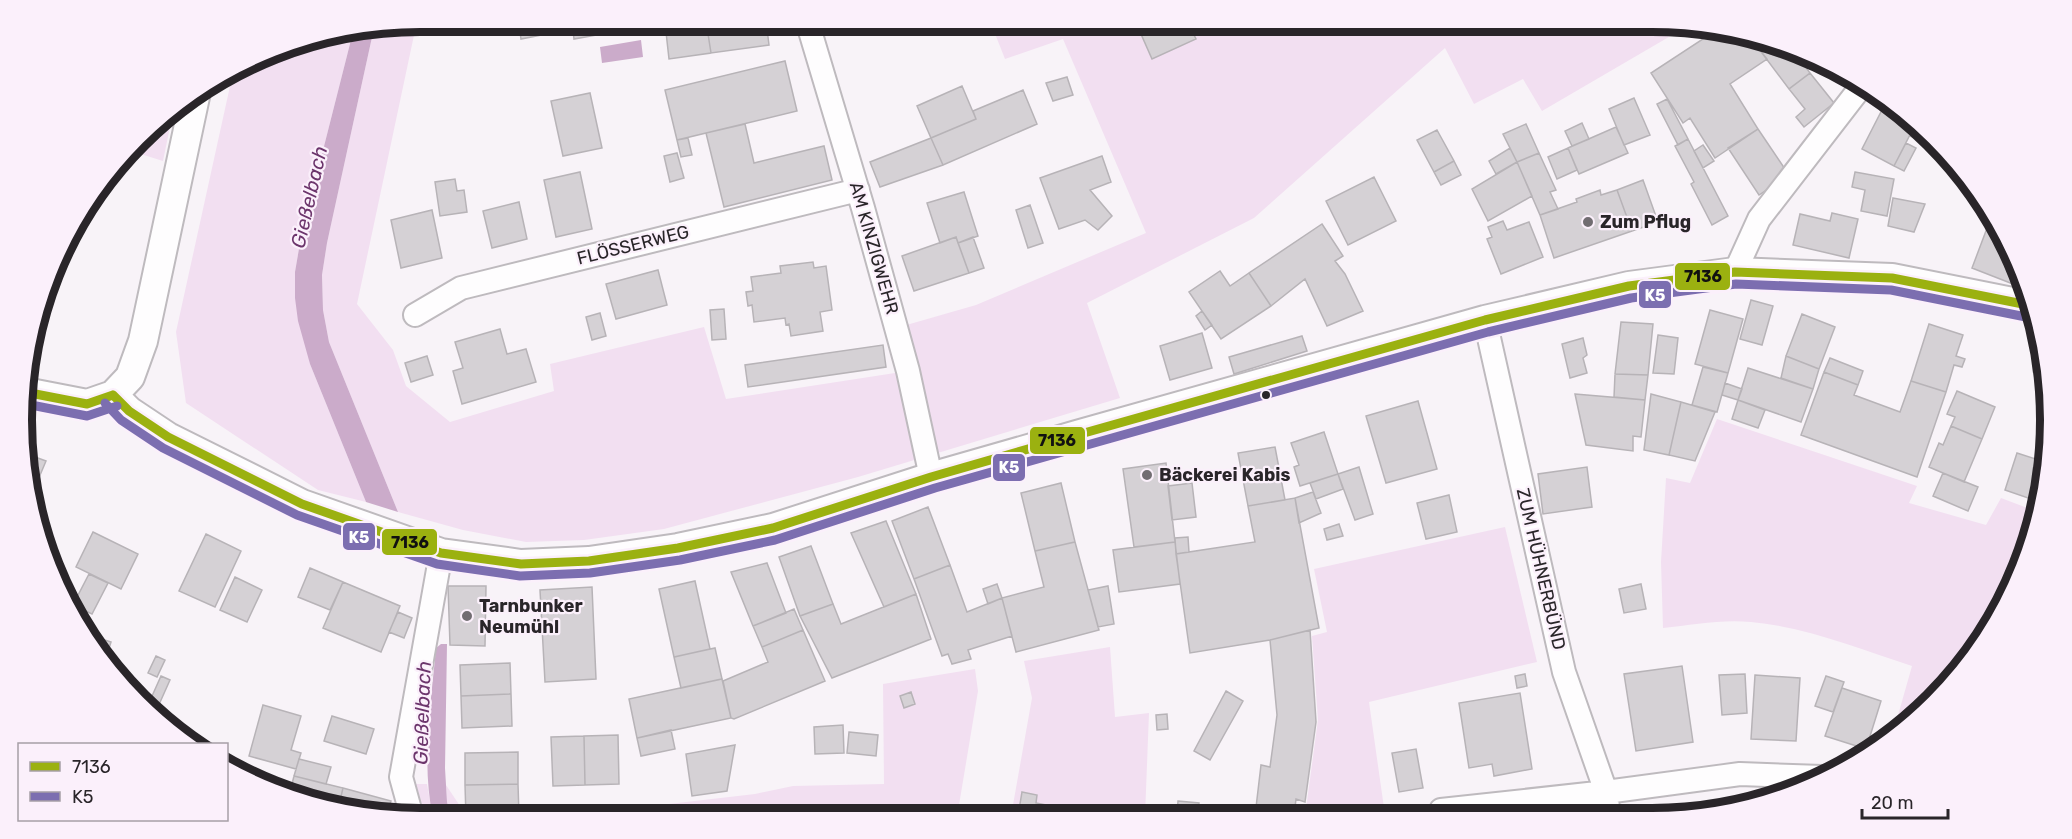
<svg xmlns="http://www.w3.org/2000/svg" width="2072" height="839" font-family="Rubik,sans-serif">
<rect width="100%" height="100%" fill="#f8f3f8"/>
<!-- green -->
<path fill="#f2dff1" d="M417,21L357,304L393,350L406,386L450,422L554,391L550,364L704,327L726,399L908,371L896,328L976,305L1146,233L1063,39L1005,59L990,21H1652L1686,27L1542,111L1523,79L1474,104L1445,48L1254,218L1087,303L1120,398L858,477L664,529L584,540L526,542L463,530L398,512L329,342L323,310L322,275L327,243L374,28Z
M353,32L301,237L295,272L310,364L366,502L318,490L186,403L176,332L234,68L291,42Z
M174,107L163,161L131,151L157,120Z
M1717,419L1917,486L1909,503L1986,525L2001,498L2038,512L2030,547L1984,641L1915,719L1893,733L1912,666C1860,649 1806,627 1751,622C1722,619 1692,625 1663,628L1661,562L1666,478L1690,483Z
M1505,527L1537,662L1369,702L1385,815L1305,816L1318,720L1312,636L1327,632L1314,569Z
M1110,647L1115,717L1149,713L1145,816H1011L1032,698L1024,661Z
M975,669L978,691L957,817L548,818L755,794L793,786L884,784L883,684Z
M416,784H427L433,818H426Z
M446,785L460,806L464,818H451L447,802Z"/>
<!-- water -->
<path fill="#cbabca" d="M374,28L327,243L322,275L323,310L329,342L398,512L366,502L310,364L298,321L295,298V272L301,237L353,32Z
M641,40L643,57L602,63L600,47Z
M441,644H447L445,768L447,802L451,818H433C421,762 431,704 436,648Z"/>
<!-- building -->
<path fill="#d5d1d5" stroke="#b7b3b7" stroke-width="1.5" d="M535,21H550L552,33L521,39L519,24Z
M572,21H595L597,35L574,39Z
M595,21H636L637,29L597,35Z
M636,21H663V25L637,29Z
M680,21H706L711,53L669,59L665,23Z
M706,21H766L769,45L711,53Z
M1169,21H1187L1196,39L1152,59L1141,34Z
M1696,28L1715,31L1703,39Z
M1715,31L1750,37L1767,59L1730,84L1758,129L1715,158L1690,118L1683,123L1651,73Z
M1750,37L1780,42L1791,47L1810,73L1789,89Z
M785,61L797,111L677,140L665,90Z
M1810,73L1834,103L1804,127L1796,117L1805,109L1789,89Z
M1067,77L1073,95L1053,101L1046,83Z
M962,86L976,119L931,138L917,106Z
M1023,90L1037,124L943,165L931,138L976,119L973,111Z
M590,93L602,148L563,156L551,101Z
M1634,98L1650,135L1624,145L1609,109Z
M1667,99L1688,139L1678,145L1657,104Z
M1887,100L1917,121L1894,166L1862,149Z
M1917,121L1933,139L1930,146L1910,136Z
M1582,123L1589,139L1572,146L1565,131Z
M745,124L754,163L824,146L832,180L724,207L706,133Z
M1526,124L1539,153L1517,162L1503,134Z
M1616,127L1628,153L1579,174L1568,148Z
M1758,129L1789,175L1759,195L1728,148Z
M1437,130L1454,161L1434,172L1417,140Z
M688,138L692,155L681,157L677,140Z
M931,138L943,165L880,187L870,162Z
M1688,139L1728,216L1712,225L1691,184L1694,182L1675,146Z
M1906,143L1916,148L1904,171L1894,166Z
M1703,145L1714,161L1703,168L1694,151Z
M1510,148L1517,162L1496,174L1489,161Z
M1568,148L1577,170L1557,179L1548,157Z
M677,153L684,178L670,182L664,156Z
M1539,153L1556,190L1550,192L1558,209L1540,215L1517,162Z
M1102,156L1111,182L1090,190L1112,216L1098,230L1085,220L1059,229L1040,178Z
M1454,161L1461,175L1441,185L1434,172Z
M1517,162L1532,196L1488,221L1472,189Z
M580,172L592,229L556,237L544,180Z
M1855,172L1894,179L1887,216L1861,211L1865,190L1852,187Z
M1374,177L1396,221L1348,245L1326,201Z
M455,179L457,191L464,190L467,212L440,216L435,182Z
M1643,180L1658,222L1632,231L1617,190Z
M1600,190L1601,195L1617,190L1632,231L1554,258L1540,215L1577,202L1576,199Z
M964,192L978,236L958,243L956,237L940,243L927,203Z
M1893,198L1925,204L1914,232L1888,226Z
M519,202L527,239L492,248L483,211Z
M1030,205L1043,243L1028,248L1016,210Z
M432,210L442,258L401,268L391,220Z
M1832,213L1858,219L1849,258L1793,245L1800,214L1830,221Z
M1992,215L2010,243L2022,276L2018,286L1972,268Z
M1503,221L1507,230L1529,222L1543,257L1501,274L1487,239L1492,237L1488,227Z
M1322,224L1343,256L1335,261L1345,274L1363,311L1327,326L1305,279L1271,306L1249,273Z
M956,237L969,273L914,291L902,256Z
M973,237L984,268L969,273L958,243Z
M813,262L814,268L826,266L832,310L820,312L823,331L791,336L789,324L786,325L785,318L754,322L752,305L748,306L746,292L753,291L751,277L781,273L780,266Z
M658,270L667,305L616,319L606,284Z
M1220,271L1230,286L1249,273L1271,306L1221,339L1189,292Z
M1751,300L1773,306L1762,345L1740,339Z
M724,309L726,339L712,340L710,310Z
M1710,310L1743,319L1728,373L1695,364Z
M1202,311L1212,325L1205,330L1196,316Z
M600,313L606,336L592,340L586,317Z
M1802,314L1835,327L1819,369L1786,356Z
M1621,322L1653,324L1648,375L1615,374Z
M1929,324L1963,335L1956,356L1965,359L1962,367L1954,365L1946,392L1911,381Z
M500,329L507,354L526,349L536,382L462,404L453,371L463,368L455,342Z
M1202,333L1212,368L1170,380L1160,346Z
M1658,335L1678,338L1674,374L1653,373Z
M1302,336L1307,351L1234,374L1229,357Z
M1583,338L1587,355L1583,358L1587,373L1570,378L1562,344Z
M883,345L886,367L748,387L745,365Z
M427,356L433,375L411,382L405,363Z
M1786,356L1819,369L1813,389L1781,378Z
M1830,358L1863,371L1858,385L1824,372Z
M1703,367L1728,373L1717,412L1692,405Z
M1748,368L1813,389L1801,422L1738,400Z
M1824,372L1858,385L1854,395L1900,412L1911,381L1946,392L1917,477L1801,435Z
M1615,374L1648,375L1645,400L1614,397Z
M1725,383L1742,389L1738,400L1722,395Z
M1957,391L1995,407L1982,439L1951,426L1955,417L1947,414Z
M1575,394L1645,400L1641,437L1633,436V451L1586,445Z
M1651,394L1681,402L1669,455L1644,450Z
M1738,400L1765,410L1758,428L1732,419Z
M1418,401L1437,469L1386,483L1366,416Z
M1681,402L1715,412L1695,461L1669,455Z
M1951,426L1982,439L1964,482L1929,467L1939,443L1943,445Z
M1324,432L1338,474L1300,486L1294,467L1299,465L1291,443Z
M1275,447L1285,500L1248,506L1238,453Z
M2017,453L2048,463L2040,502L2005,490Z
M27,454L46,461L35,487L28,484Z
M1166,463L1175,542L1134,547L1123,469Z
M1359,467L1373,514L1355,520L1338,474Z
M1587,467L1592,507L1543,514L1538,474Z
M1943,473L1978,487L1968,511L1933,496Z
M1338,474L1343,489L1316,499L1310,483Z
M1061,483L1075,542L1035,551L1021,493Z
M1192,483L1196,517L1172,520L1168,486Z
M1313,492L1321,513L1299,523L1295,498Z
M1449,495L1457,532L1426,539L1417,503Z
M1295,498L1319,628L1270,640L1190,653L1176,554L1255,542L1248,506Z
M928,507L950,565L914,579L892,521Z
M886,521L916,594L884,607L851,533Z
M1339,524L1343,536L1327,540L1324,529Z
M93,532L138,554L121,589L76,567Z
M206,534L241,551L215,607L179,591Z
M1188,537L1189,552L1176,554L1175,538Z
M1075,542L1099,630L1016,652L1002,598L1044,587L1035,551Z
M1175,542L1180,584L1119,592L1113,550Z
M811,546L833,604L800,616L779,557Z
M767,563L786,613L753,626L731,572Z
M950,565L967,612L1002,598L1012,636L968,650L971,659L952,664L948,654L942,656L914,579Z
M310,568L343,582L330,610L298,597Z
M89,574L108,583L92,614L73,605Z
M235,577L262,590L247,622L220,610Z
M695,581L710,649L674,657L659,589Z
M343,582L400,606L381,652L323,628Z
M997,584L1002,598L988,604L983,589Z
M1641,584L1646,609L1624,613L1619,589Z
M448,586H486L485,646L450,645Z
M1108,586L1114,624L1098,627L1088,590Z
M592,587L596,679L545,682L540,590Z
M916,594L931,639L832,678L800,616L833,604L841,624Z
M794,609L803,630L762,647L753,626Z
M398,612L412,618L404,638L389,632Z
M803,630L825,681L734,719L731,718L723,681L768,662L762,647Z
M1310,630L1316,722L1305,802L1296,799L1294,816H1255L1261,765L1270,767L1277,715L1270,640Z
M89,635L111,642L107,655L99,653L88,641Z
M715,648L722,679L681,688L674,657Z
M156,656L165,660L157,677L148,673Z
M510,663L511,694L461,696L460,665Z
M1682,666L1693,742L1636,751L1624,674Z
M1525,674L1527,686L1517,688L1515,676Z
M1745,674L1747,713L1722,715L1719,675Z
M1755,675L1800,678L1796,741L1751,739Z
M161,676L170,680L157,709L148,705Z
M1826,676L1844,682L1833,712L1815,706Z
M722,679L731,718L637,738L629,699Z
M1842,688L1881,701L1866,749L1825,736Z
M1226,691L1243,701L1210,760L1194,751Z
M911,692L915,704L904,708L900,696Z
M1520,693L1532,769L1494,776L1492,764L1469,768L1459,703Z
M511,694L512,726L462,728L461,696Z
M263,705L301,716L291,750L301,753L296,769L249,756Z
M1167,714L1168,729L1157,730L1156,715Z
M332,716L374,729L366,754L324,741Z
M843,725L844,753L815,754L814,727Z
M671,730L675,749L641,756L637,738Z
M849,732L878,735L876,756L847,753Z
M618,735L619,784L585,785L584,736Z
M584,736L585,785L553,786L551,737Z
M735,745L727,791L692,796L686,754Z
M1416,749L1423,788L1399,792L1392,753Z
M518,752V784L465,785V753Z
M299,759L331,767L326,784L294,776Z
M294,776L343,788L339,805L289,796Z
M518,784L519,816L466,817L465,785Z
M343,788L391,801L387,813L339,805Z
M1022,792L1037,795L1036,803L1072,810L1071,816H1018Z
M1178,801L1199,803L1197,816H1177Z
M1699,803L1701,815H1642V812Z"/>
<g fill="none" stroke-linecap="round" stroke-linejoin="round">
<!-- minor casing -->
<g stroke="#bebabe" stroke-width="26">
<path id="minor" d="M807,21L863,208L908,371L931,477
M1735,272L1759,219L1864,83
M415,315L461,288L858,190
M1485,320L1564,672L1606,792L1609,815
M1441,810L1606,792L1740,774L1822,777
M412,817L401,777L441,553"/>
</g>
<!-- tertiary casing -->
<g stroke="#bebabe" stroke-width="32">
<path id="tertiary" d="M25,392L87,404L113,395L130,377L143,341L196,92
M113,395L129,411L168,437L302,504L441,553L521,564L589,561L678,548L773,528L931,477L1077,435L1485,320L1629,286L1735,272L1892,278L2033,306"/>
</g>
<!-- minor -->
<use href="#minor" stroke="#fefdfe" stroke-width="22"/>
<!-- tertiary -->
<use href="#tertiary" stroke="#fefdfe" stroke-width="28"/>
<!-- bus-1 casing -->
<g stroke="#fbf0fb" stroke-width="14">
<path id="bus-1" d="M25,392L87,404L113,395
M113,395L129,411L168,437L302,504L441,553L521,564L589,561L678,548L773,528L931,477L1077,435L1485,320L1629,286L1735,272L1892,278L2033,306"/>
</g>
<!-- bus-2 casing -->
<g stroke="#fbf0fb" stroke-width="14">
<path id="bus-2" d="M105,403L121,420L163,448L297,515L437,564L520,576L590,573L680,560L775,540L935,488L1080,447L1488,332L1631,298L1736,284L1891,290L2031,318
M26,404L87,416L117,406"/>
</g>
<!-- bus-1 -->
<use href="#bus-1" stroke="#9bb110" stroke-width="9"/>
<!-- bus-2 -->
<use href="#bus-2" stroke="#7c6eb0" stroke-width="9"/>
</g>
<!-- markers -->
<g fill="#716d71" stroke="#fbf0fb" stroke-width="2">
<circle cx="1588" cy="222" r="6"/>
<circle cx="1147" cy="475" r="6"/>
<circle cx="467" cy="616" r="6"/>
</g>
<circle fill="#292529" stroke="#fbf0fb" stroke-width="2" cx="1266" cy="395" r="5"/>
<g text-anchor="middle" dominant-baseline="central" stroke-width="4.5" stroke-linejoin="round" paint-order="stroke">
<!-- poi labels -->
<g font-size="18" font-weight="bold" fill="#292529" stroke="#fbf0fb" text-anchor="start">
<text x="1600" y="222">Zum Pflug</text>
<text x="1159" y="475">Bäckerei Kabis</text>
<text x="479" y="606">Tarnbunker<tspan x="479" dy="21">Neumühl</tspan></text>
</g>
<!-- street labels -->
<g font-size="18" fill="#292529" stroke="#fbf0fb">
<text transform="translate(633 245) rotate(-14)">FLÖSSERWEG</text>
<text transform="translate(874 248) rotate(74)">AM KINZIGWEHR</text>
<text transform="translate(1541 569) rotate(77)">ZUM HÜHNERBÜND</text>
</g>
<!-- water labels -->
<g font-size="20" font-style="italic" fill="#6c356c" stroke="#fbf0fb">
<text transform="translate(309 197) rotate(-77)">Gießelbach</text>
<text transform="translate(422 713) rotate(-88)">Gießelbach</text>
</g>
</g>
<!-- crop -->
<path d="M0 0H2072V839H0ZM420 32H1652A388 388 0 0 1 2040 420V420A388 388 0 0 1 1652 808H420A388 388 0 0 1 32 420V420A388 388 0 0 1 420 32Z" fill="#fbf0fb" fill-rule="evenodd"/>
<path fill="none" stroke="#292529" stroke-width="8" d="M420 32H1652A388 388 0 0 1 2040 420V420A388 388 0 0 1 1652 808H420A388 388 0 0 1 32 420V420A388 388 0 0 1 420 32Z"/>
<g stroke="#fbf0fb" stroke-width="2">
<rect x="1674" y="262" width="57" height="29" rx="6" fill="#9bb110"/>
<rect x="1638" y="280" width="34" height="29" rx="6" fill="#7c6eb0"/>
<rect x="1029" y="426" width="57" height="29" rx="6" fill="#9bb110"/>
<rect x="992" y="453" width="34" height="29" rx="6" fill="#7c6eb0"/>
<rect x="342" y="522" width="34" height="29" rx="6" fill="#7c6eb0"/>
<rect x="381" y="528" width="57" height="28" rx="6" fill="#9bb110"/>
</g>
<g font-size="16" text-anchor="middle" font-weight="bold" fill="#fff">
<text x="1655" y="301">K5</text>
<text x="1009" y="473">K5</text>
<text x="359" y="543">K5</text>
</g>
<g font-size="16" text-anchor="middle" font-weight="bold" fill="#111">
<text x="1703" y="282">7136</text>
<text x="1057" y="446">7136</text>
<text x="410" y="548">7136</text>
</g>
<!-- legend -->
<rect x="18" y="743" width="210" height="78" fill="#fbf0fb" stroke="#a79fa7" stroke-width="1.5"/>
<rect x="30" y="762" width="30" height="9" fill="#9bb110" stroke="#a79fa7" stroke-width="1.5"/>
<text x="72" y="773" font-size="18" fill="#292529">7136</text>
<rect x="30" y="792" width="30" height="9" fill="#7c6eb0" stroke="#a79fa7" stroke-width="1.5"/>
<text x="72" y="803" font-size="18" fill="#292529">K5</text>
<!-- scale -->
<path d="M1862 809v9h86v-9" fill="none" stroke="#292529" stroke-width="3"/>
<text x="1871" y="809" font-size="18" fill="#292529" stroke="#fbf0fb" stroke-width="4.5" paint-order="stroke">20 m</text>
</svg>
